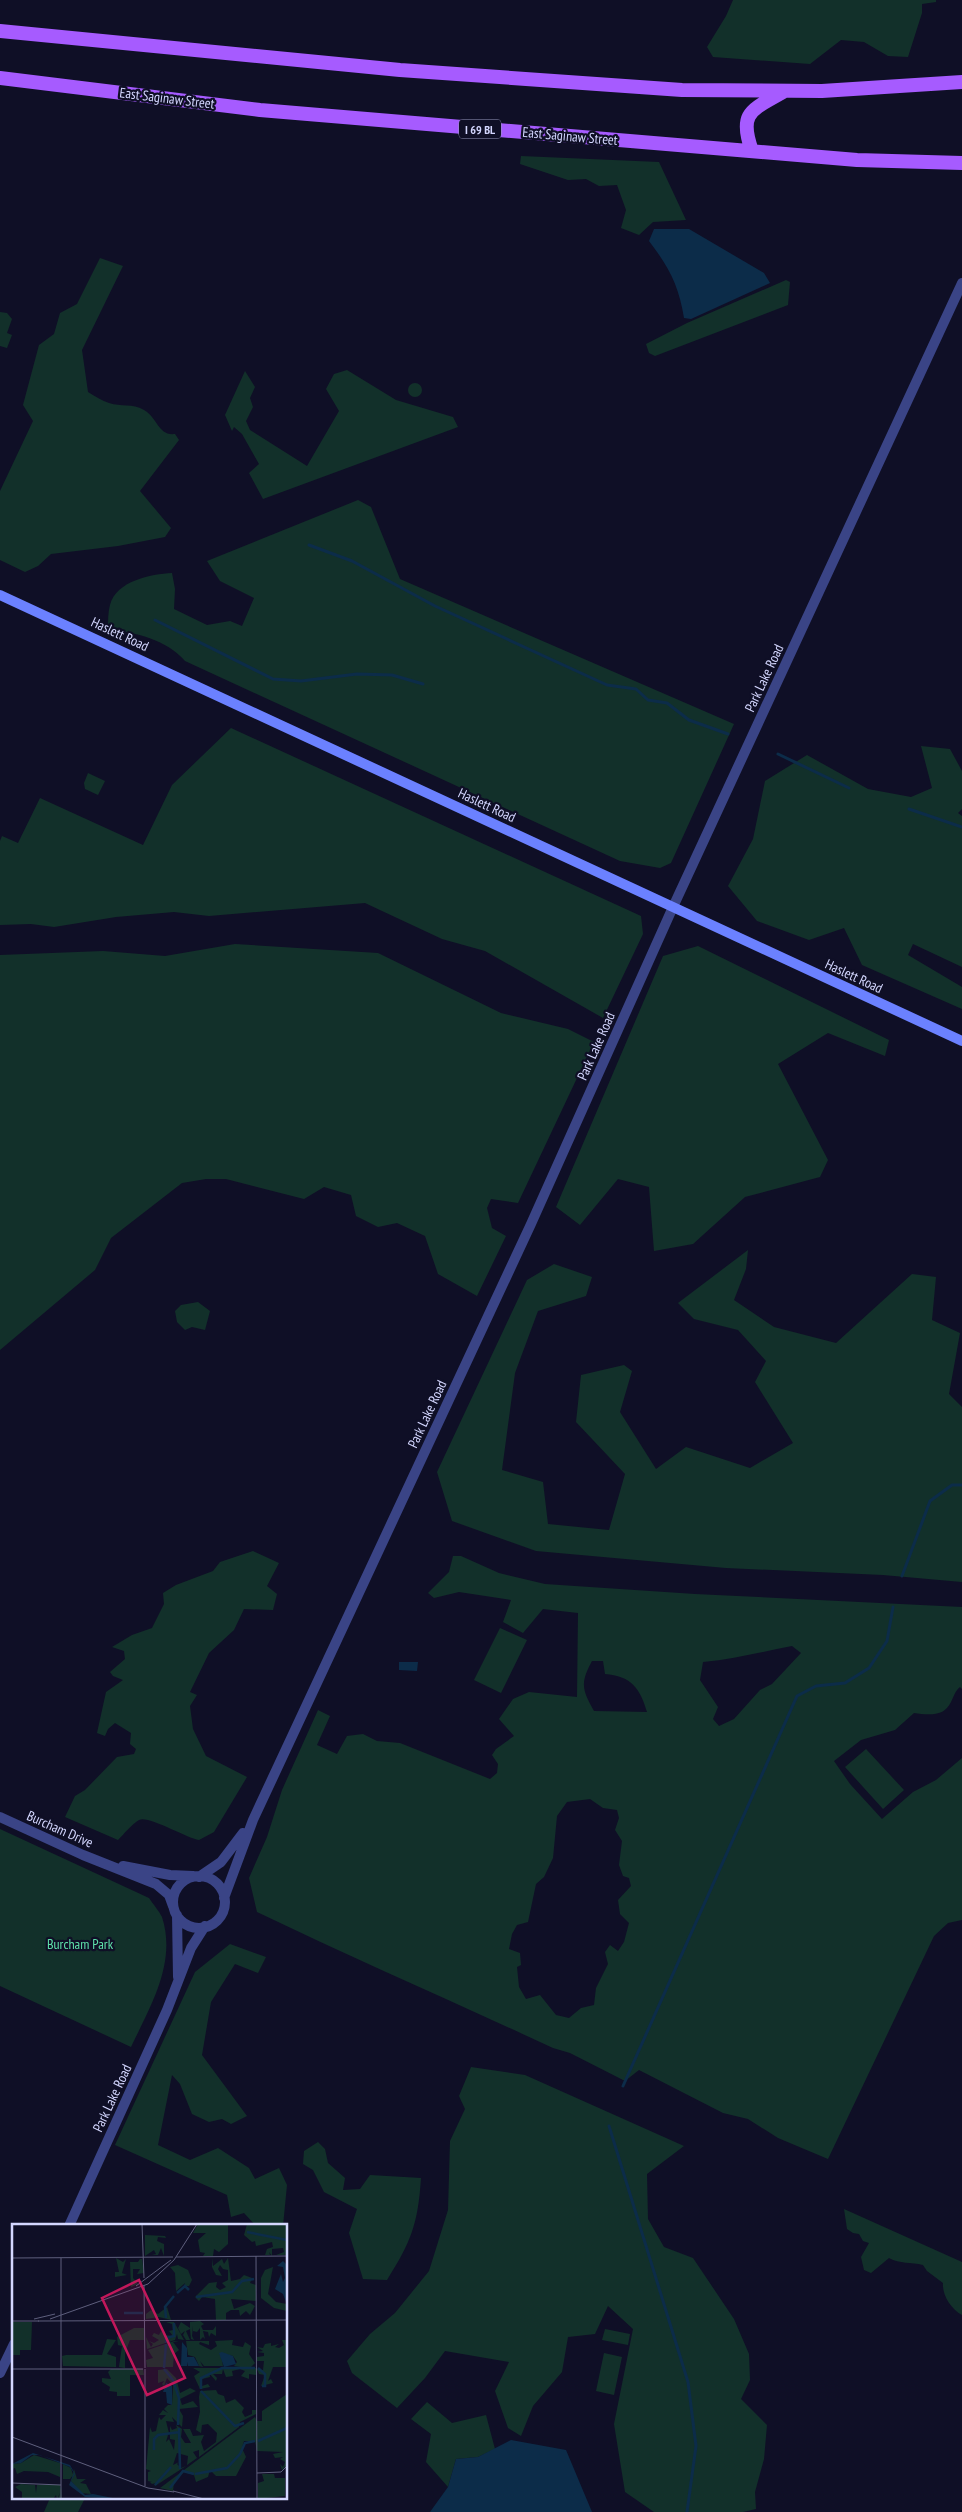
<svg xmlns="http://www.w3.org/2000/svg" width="962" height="2512" font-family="'PT Sans Narrow',sans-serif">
<rect width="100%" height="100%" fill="#0f0f26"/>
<!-- green -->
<path fill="#12302a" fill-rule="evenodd" d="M733,0H936V2L922,4V13L908,57L888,56L864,42L841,40L810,64L713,57L707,47L726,16Z
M521,156L659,162L686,220L653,222L639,235L621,228L626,210L617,185L599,186L586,179L568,180L520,164Z
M100,258L123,266L82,350L88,392C95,396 102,401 109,403C121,407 132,403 144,410C158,418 158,436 175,434L179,440L140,491L171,528L165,537L118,546L51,554L38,566L25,572L0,560V491L33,421L23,405L39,345L54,334L60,313L77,304Z
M786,280L790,282L788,305L655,356L649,353L646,344L687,323Z
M0,312L7,313L12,319L7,333L12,335L7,348L0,346Z
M347,370L396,400L453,417L458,427L263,499L249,473L259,464L242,434L234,427L232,431L225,415L245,371L255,387L250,398L253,407L246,421L250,430L307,466L339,411L326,389L334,374Z
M408 390a7 7 0 1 1 14 0a7 7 0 1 1-14 0Z
M358,500L371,507L400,579L734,724L671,863L660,868L620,861L185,661C166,639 136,633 108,629C108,621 108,612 110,605C116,581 151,574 172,573L175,589L174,609L207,625L230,621L242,626L254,598L220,581L207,561Z
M231,728L641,916L643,934L603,1018L485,951L442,939L365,903L209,916L174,912L116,917L54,927L31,924L0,925V841L2,836L18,843L40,798L143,845L172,785Z
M921,746L950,749L962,771V809L958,813L962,816V967L913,944L908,955L962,987V1009L862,965L844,928L809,940L757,921L728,886L753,839L765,781L807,755L868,789L911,797L932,788Z
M88,773L105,781L98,795L85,789L84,783Z
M235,944L378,953L501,1013L568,1029L594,1042L518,1203L491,1199L487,1208L492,1228L506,1236L477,1296L438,1274L425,1236L397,1223L378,1227L356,1216L351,1195L324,1187L304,1199L226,1179H206L182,1183L111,1238L95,1270L0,1350V955L103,951L165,956Z
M698,946L889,1040L885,1056L828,1033L778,1064L828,1160L820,1177L745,1197L693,1244L654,1251L649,1187L618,1179L580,1225L556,1207L663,956Z
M748,1250L746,1269L734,1300L774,1327L836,1343L912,1274L936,1277L932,1320L960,1333L949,1394L962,1407V1582L883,1575L726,1568L536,1551L452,1521L437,1472L527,1280L554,1264L592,1277L586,1296L538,1311L515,1373L502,1470L543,1482L548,1524L609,1530L625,1474L576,1422L581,1375L624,1365L632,1371L620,1412L656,1469L686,1447L750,1468L793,1443L755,1382L766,1361L738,1330L694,1319L678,1303Z
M198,1302L210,1311L205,1330L192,1327L185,1330L177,1322L175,1311L181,1305Z
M253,1551L279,1563L267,1586L277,1594L273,1610L244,1609L234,1630L209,1653L190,1692L197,1695L190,1706L193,1729L206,1756L247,1777L214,1832L199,1840C186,1838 148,1815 139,1820C132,1824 124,1834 118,1840L65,1817L75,1796L85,1790L117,1757L134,1754L136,1749L130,1744L131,1733L115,1723L108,1729L105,1736L97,1733L106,1692L123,1680L113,1676L110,1672L125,1659L124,1651L112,1647L132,1635L152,1628L164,1604L163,1593L176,1585L213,1571L220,1562Z
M453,1556H461L499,1573L545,1584L695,1594L962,1607V1689L960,1687C955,1691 954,1696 951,1702C944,1717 929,1715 914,1713L895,1730L861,1740L834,1761L850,1784L882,1819L913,1792L936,1780L962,1758V1920L948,1923L934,1936L828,2159L778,2138L748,2119L723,2113L639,2070L625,2081L570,2053L553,2048C454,2002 355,1959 257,1912L249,1878L267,1837L282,1790L318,1710L330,1716L317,1745L337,1754L347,1736L363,1734L377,1741L400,1743L490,1779L497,1773L498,1764L492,1755L496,1749L514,1736L499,1719L513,1699L529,1692L577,1697L578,1613L543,1609L523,1633L503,1622L511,1600L459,1592L434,1598L428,1593L449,1572ZM792,1646L801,1653L772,1684L760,1690L734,1719L719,1726L713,1719L718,1707L700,1680L703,1662C734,1659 761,1652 792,1646ZM592,1661H603L605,1674C631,1676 640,1688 647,1712L594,1711C582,1690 580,1683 592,1661ZM590,1799L603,1808L617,1810L619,1818L615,1830L622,1841L619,1865L623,1876L629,1878L631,1886L618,1900L620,1914L629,1923L624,1942L618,1951L610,1945L605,1952L608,1964L596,1988L594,2005L581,2008L569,2018L556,2015L540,1995L526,1999L519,1987L517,1967L521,1965L520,1953L509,1949L512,1934L517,1925L528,1922L536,1884L544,1877L553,1858L557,1816L567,1802Z
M500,1628L527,1640L501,1693L474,1680Z
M866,1749L904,1790L883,1809L845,1767Z
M0,1829L149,1898C153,1904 159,1911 162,1917C177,1963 150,2007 131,2047L0,1986Z
M230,1944L266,1957L258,1973L235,1964L211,2002L202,2055L247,2116L231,2124L222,2119L209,2122L192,2114L180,2084L172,2075L158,2145L190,2160L218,2148L249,2168L255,2179L279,2168L287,2185L283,2226H256L244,2213L231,2217L227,2195L115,2145L195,1972Z
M471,2067L525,2075L684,2146L647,2174L648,2219L664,2247L693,2258L734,2319L749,2354L750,2380L741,2399L767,2425L764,2459L755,2492L756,2509L743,2512H654L625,2492L614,2424L633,2329L608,2306L595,2334L568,2337L562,2372L533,2406L521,2436L508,2428L495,2391L509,2362L445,2351L425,2378L397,2408L352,2373L347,2361L370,2334L395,2313L429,2271L448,2210L450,2141L465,2109L459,2096Z
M318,2142L325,2149L328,2163L345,2178L343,2190L360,2189L370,2175L421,2178C418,2224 411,2242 387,2280L363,2279L349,2233L357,2209L324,2192L313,2170L303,2164L304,2151Z
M844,2209L962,2262V2315C951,2309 942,2295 943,2283L927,2271L923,2265C911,2262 900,2264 889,2258L871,2273L864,2270L861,2257L869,2243L863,2241L859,2234L853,2233L847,2229Z
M605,2329L630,2334L628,2345L602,2340Z
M604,2353L622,2357L614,2395L596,2391Z
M427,2402L452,2423L486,2415L495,2449L478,2457L456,2459L448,2487L426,2462L431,2434L411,2419Z
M50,2498H85L78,2512H44Z"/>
<!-- water -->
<path fill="#0c2c49" d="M654,229H689L764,273L770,283L691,319L684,318C679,286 669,267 649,241Z
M399,1662H418L417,1671L399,1670Z
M511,2440L566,2450L592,2512H430L448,2487L456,2459L478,2457Z"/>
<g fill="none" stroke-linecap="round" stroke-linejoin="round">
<!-- stream -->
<path stroke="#0c2c49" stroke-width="3" d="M309,545L352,561L435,606L607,685L636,689L648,700L667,703L689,720L728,734
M155,620L273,679L301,681L357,674L392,675L423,684
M778,754L849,788
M909,809L962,827
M902,1576L930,1501L952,1485H962
M623,2086L797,1696L816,1686L845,1683L869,1668L887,1641L893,1607
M609,2126L688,2382L696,2446L687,2512"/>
<!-- tertiary -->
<path stroke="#3a4486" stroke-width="10" d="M0,1817L83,1855L156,1884L169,1895L173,1906
M123,1866L170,1875L193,1876
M173 1902a26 26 0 1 1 52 0a26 26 0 1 1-52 0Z
M199,1877L221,1862L243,1833
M224,1898L253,1820L531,1224L673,907L962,283
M177,1915L178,1977
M69,2226L167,2010L191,1948L205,1926
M0,2373L14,2344"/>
<!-- secondary -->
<path stroke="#6b81ff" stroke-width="10" d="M0,595L962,1041"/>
<!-- primary -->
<path stroke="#a65bff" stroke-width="14" d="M0,31L400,70L682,90L822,91L962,82
M0,78L260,110L857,160L962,163
M752,151C738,112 752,110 783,92"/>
</g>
<g text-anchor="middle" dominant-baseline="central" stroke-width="4.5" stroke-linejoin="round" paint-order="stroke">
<!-- shield labels -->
<rect fill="#0f0f26" stroke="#999bbe" stroke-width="1" x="459" y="119.5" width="42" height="19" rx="4"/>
<g font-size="12" font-weight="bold" fill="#d4d7ff">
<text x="480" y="129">I 69 BL</text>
</g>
<!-- street labels -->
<g font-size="14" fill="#d4d7ff" stroke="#0f0f26">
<text transform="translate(167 98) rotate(7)">East Saginaw Street</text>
<text transform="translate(570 136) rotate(5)">East Saginaw Street</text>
<text transform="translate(120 634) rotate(25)">Haslett Road</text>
<text transform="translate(764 678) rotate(-65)">Park Lake Road</text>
<text transform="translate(487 805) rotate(25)">Haslett Road</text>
<text transform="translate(854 976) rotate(25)">Haslett Road</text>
<text transform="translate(596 1046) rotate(-66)">Park Lake Road</text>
<text transform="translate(427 1414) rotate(-65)">Park Lake Road</text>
<text transform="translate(60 1829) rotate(24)">Burcham Drive</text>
<text transform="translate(112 2098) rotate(-65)">Park Lake Road</text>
</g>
<!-- park labels -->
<g font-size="14" fill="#5ee1aa" stroke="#0f0f26">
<text x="80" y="1944">Burcham Park</text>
</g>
</g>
<!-- overview -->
<g transform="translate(12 2224)">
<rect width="275" height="275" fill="#0f0f26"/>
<path d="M186,0H216V20L207,28L202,25L201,32H191L193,29L188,28L186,16L194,9H181ZM235,0H275V31H264L272,28L271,24L260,25V32L257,28L258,31H253L255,25L261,23L260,18L244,22L243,17L240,18L232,11ZM133,11L153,12L154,14L146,13L145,17L152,20V32L149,24L146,31H140L144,30L142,26L133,32ZM104,34L111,38L114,35L110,49L115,51L103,53V48H107ZM200,34L201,42L210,35L212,40L216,34L219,57L228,55L232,51L240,54L238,59L244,61V77L219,75L222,85L238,79L243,82L238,91L234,87L228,92L227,86H219L214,89V96H204L203,75L190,73L187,77L183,73L197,59L205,58L204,63L208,66L214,63L210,59L216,56V46L211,45L208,41L206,45L210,52L204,51L200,43ZM128,35H130L132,49L125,50L128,45H121V54L126,60L119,63L118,38H126ZM166,41L176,46L180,56L177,62H172L173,59L164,67L163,49L158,43ZM261,43L256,70L264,78L275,80V87L262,84L249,74V54L253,46ZM155,83L159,96L147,93L134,95V90L139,86L146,90ZM188,97L192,100L189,102L191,106H201L204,102V112L199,109L197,113L196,108L191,107L193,115L191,113L188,116V104L185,108L181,107V102L180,112L182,116L179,115L178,105L174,107L178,116H174L171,111L173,107L169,110L166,104L169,98L178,104V98ZM0,98H20L19,126H8V131H0ZM154,98H162L172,116L166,115L165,110L163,116L135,125L134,113L139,123L141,120L137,117L142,119L147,116L140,112L142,109L147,111L149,107L152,111L161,112L157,107L161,106L160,100ZM122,104H132V116H118L113,129V144L107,143L110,122L106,121L105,113ZM95,115L104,116L95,130L104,133V143L51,142L50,132H54L50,131H90ZM221,116L220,121L231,123L233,118L239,122L237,130L243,139L238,144H244V151L237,150V155L229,152L233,147L228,145L220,147L221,152L214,153L211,145L210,150H201L205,154L204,157L197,149L198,153L190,155V162L196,160L198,163L188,165L182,152L188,148L181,144H234L222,142L225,138L221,132L213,130L209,131L211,142H192L188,137L191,143L187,142L183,133L176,131L174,117H197V121L188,118L187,120L199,126L205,122L203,117ZM270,116H275V143H261L256,157L259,155L261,159L249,162L253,151L247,150L245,145L251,146L252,137H245V133L252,132V129L245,128L251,127L245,123L251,124L253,120L259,119V122L267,120L263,123L267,124L272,121ZM162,117H167L161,118L167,126L162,130L161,143H135L134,136L141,134L136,126ZM99,145H131L132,151H118V172H105V168L97,167L98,163L90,158V154L99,155L96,148ZM155,145L164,154L168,169L178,164L184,167L168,175L170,181L181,177L186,183L167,185L171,192L170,203L152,185L156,181H160L161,161L155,154L152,162L150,160L152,157L146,159V146ZM204,166L206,170L212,172L214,179L223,175L232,184L230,188L233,193L240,190V186H244V190L228,198L227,203L187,233V226L181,228L185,234L175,241L176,232L165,229L161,241L167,238L165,240L169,244L174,242L143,262L142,260L148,258L140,260L138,258H140L136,257V248L139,247L134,245L138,203L140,208L144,207L147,193L149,196L154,191H147L151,186L159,191L162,198L154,197L157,209L152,210L156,211L154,218L157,215L162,226L163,216L158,215V202L160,206L165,204L164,201L170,205L169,213L173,219H179L171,205H178L181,212L192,211L189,218L192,227L204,218L205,209L196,200L190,201L189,209L184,206L188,188L187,173L188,167ZM275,170V241L270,246L268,240L271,243L273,238L268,235L271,233L263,234L261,230L271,228L245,227L243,217H232L230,224L234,233L224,252H204L198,246L196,253L184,258L182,251L172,248L162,258L161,267L148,264L243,193L245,197H250V187ZM22,231L48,239V253L36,248L12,247L5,250L3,244L0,245V240L9,239ZM51,240L59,244L61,251L58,255H51ZM62,245L65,255H74L68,259L74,260L79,270L69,269L59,257ZM250,250H262L263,254H273V272L246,275V259L252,257ZM9,260L23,261L24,269L25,261H48L49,266V262L50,275H46L48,269L45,275L44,271L41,275H10V268L3,263Z" fill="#12302a"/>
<path d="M271,37L275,41L274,78L271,70L263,65L269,50L271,58L273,54L271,43L265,42ZM170,118L175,124V133H182L187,142H176V138L175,142H169ZM210,128L221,132L224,140L212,143L207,129ZM154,159L160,162V181L155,179L154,168H151ZM21,229L58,241L63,250L59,257L73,271L81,270L106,275L73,273L57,261L62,249L58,243L28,231H20L9,239L0,240Z" fill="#0c2c49"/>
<path fill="none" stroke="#0c2c49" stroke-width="2.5" d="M235,8L275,16M165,69L173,62L177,66M184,73L220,68L230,57L242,55M112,89H131M154,94L153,83L162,72M154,119V114L162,112V99M152,144L154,120M246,144L253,150V162H250M152,145L161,156L167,174L166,201M189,165V154L210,144H243M189,167L223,202L232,199M167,204L168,245M246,217L275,204M142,226V215L146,211L168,208M183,250L215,244L228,230L233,219L243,217M143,261L159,243M158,264L171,247L182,250"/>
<path fill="none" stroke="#5e5f7d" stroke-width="1" d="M130,0L132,54M244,32L245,275M164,33L275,32M0,34L161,33M132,61L133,144M124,62L159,36M22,95L43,90M38,95L136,60L162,36L185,0M0,97H27M26,97L275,96M0,145H131M133,145V262M0,213L136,264L162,268M245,249L269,248L275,242M0,259L49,261M161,267L192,275M49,275V34"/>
<path fill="#c2185b" fill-opacity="0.15" stroke="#c2185b" stroke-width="2.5" d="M127,56L173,154L135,171L90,74Z"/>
<rect width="275" height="275" fill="none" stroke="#d4d7ff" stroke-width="2.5"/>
</g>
</svg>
